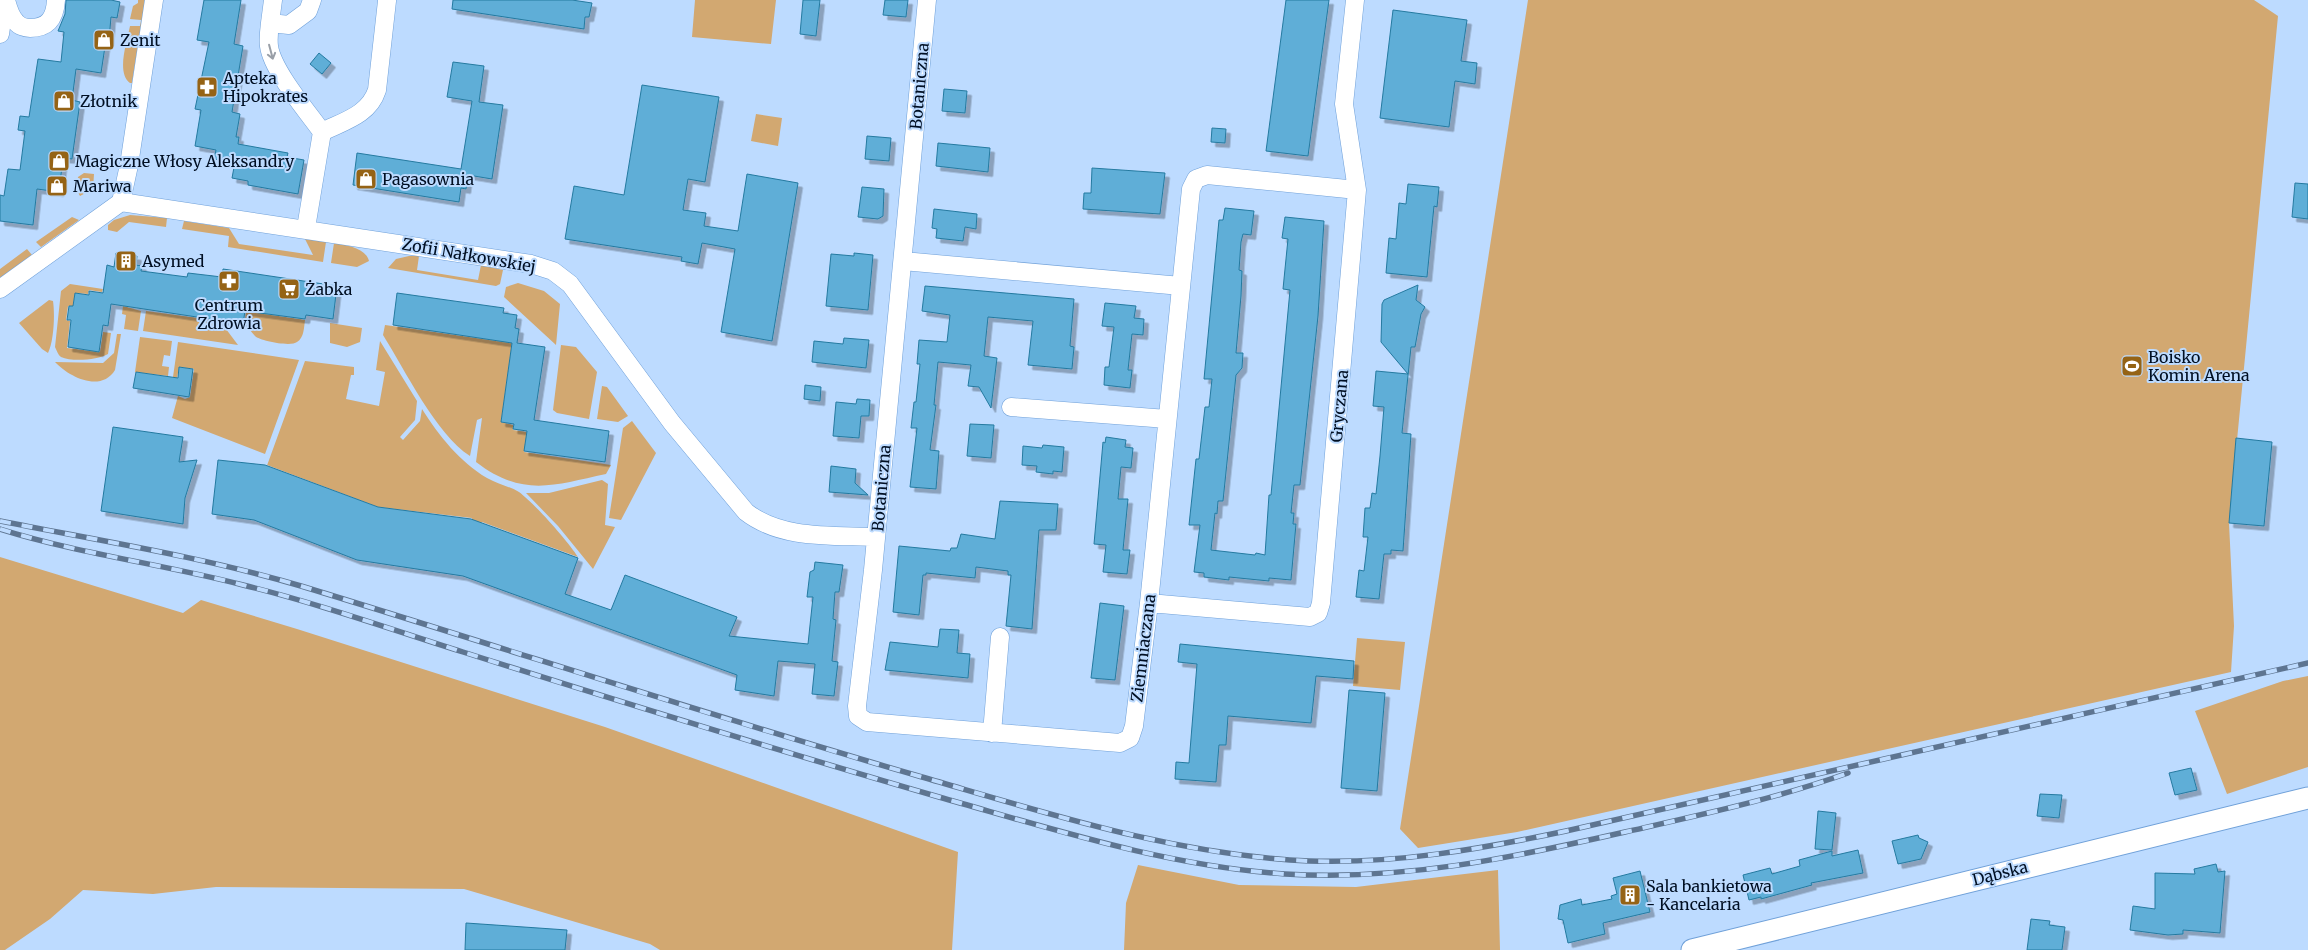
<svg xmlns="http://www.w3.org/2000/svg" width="2308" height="950" font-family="Merriweather,serif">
<defs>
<filter id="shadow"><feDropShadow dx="4.5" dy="4.5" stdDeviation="0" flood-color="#0004"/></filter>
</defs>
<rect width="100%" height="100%" fill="#bddbff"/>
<!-- green -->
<path fill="#d2a871" d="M138,0H145L132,83H130C116,73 127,42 130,26H140L141,20L130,19L133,6L138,3Z
M695,0H776L771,44L692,37Z
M1528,0H2254L2278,16L2229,523L2234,626L2231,672L1517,832L1418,848L1400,829Z
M756,114L782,118L778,146L751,141Z
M84,173L94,174L93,189L80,196L76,189L78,177Z
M130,215L167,218L166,227L129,222L117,232L108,230V225L114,220Z
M72,217L79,220L41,247L36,242Z
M184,221L229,228L239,244L313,255L305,239L326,242L323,262L228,247L229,236L182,229Z
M334,243C346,245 366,248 369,261L357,267L331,263Z
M27,249L32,255L0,278V269Z
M409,256H419L417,270L478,280L481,265L503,270L500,284L496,286L388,268L396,259Z
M518,283L544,291L560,304L556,345L504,297L506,287Z
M70,284L103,289L102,292L89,290L88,294L75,293L73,306H68L66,320L70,321L67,348L100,352L103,332L111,333L108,354C98,360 72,362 61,357C58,355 57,351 55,347L61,291Z
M49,300L53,301C55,314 54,341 48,353L42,349L19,323Z
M123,306L141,311L138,331L124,329L126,315L122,314Z
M146,311L220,321L238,345L143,331Z
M246,311L305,320C304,327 304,338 297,342C291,347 260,341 255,336C251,332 248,327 245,323Z
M330,323L362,328L360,342L347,347L330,343Z
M385,325L512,343L501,422L513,425V430L527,432L524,452L611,465L606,474C554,485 523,498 476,462L482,418L477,420L470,456C436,434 405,370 383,335Z
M117,334H121L115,370C101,393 69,377 55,362L103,363L114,353Z
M140,337L172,341L170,356L164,355L162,366L169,367L168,376L135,372Z
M380,341L417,401L415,420L400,437L403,440L420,421L422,409C439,436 460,462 487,478C497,484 509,486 519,492C535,504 567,540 578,557L482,522L476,540L470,537L472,518L378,507L267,465L261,482L305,361L354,367V375H351L346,399L379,406L385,372L376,370Z
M178,342L299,360L265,454L172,418L178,396L185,399L190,397L194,369L179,367L176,384H172Z
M561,345L576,347L597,372L589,419L557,413L553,410Z
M602,386L607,387L628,416L618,422L597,419Z
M632,421L656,453L621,520L609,518L623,428Z
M602,480L608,484L605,525L615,527L593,569L558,526L526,493H549Z
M0,557L183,613L201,600L297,629L605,727L958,852L952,950H660L650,944L464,889L216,887L153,894L83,890L50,919L5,950H0Z
M1357,638L1405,642L1400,690L1353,686Z
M2308,676V767L2227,794L2195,711L2283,681Z
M1138,865L1239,885L1356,887L1498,870L1500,950H1124L1126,903Z"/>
<!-- building -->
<path fill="#5eaed7" stroke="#247aa0" filter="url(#shadow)" d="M66,0H111L120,2L117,18L111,17L109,40H106L101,73L76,69L72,100L80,102L72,159L63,158L59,192L37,189L33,225L0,221V195L4,196L8,169L20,170L25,131L18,130L20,116L29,117L38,59L61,62L64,32L58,31L65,14Z
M204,0H241L234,44L243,46L232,112L240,114L236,137H239L238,144L288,153L287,157L304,160L298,194L248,185V181L232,178L235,162L214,159L216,150L195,146L201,110L195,109L209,42L197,40Z
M453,0H572L592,3L589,17H585L584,29L452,9Z
M803,0H820L816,36L800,34Z
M885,0H908L906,17L883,15Z
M1286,0H1329L1308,156L1266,151Z
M1393,10L1467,20L1461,61L1477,63L1475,84L1455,81L1449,127L1380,118Z
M319,53L331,63L322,74L310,64Z
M453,62L484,66L479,102L503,105L492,179L468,175L466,189L461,188L459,202L353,185L357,153L461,169L472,101L447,97Z
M642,85L719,97L705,182L688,179L683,210L706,213L704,226L738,231L747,174L798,183L772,341L721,332L735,249L702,243L698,264L681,261L682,257L565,239L574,186L624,195Z
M944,89L967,91L965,113L942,111Z
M1212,128L1226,129L1225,143L1211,142Z
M867,136L891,138L889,161L865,159Z
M938,143L990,148L988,172L936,166Z
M1092,168L1165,173L1160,214L1083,209L1084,193H1091Z
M2295,183L2308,184V219L2292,217Z
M1408,184L1439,187L1437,207L1434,206L1427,277L1386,273L1389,238L1396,239L1399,203L1406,204Z
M862,187L884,189L883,216L878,219L858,217Z
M1225,208L1254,211L1251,235L1243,234L1241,242L1239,270L1242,271L1241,296L1236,353H1243L1242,368L1236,375L1223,501H1218L1217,514L1215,513L1211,550L1255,555L1256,553L1265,555L1269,495H1271L1290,290L1283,289L1288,239L1282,238L1285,217L1324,221L1318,316L1300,485H1294L1291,513H1294L1293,524H1296L1291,580L1269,578V581L1229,577V580L1204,577V573L1194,572L1200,525H1189L1196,459H1199L1205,407H1209L1212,379H1204L1219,220H1223Z
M934,209L977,214L976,229L965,227L963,241L936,238L937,229L932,228Z
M116,253L137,256L136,265L142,266L141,271L187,277L188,273L222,277L223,269L337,286L333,319L306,315L305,319L245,311L243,324L111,304L108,326L103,325L99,352L68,347L71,320H67L69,306H73L75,293L89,295V291L103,293L107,265L114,267Z
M854,253L873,255L868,310L826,306L831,254L854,256Z
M1418,285L1416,300L1425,307L1421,314L1415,347H1411L1402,433L1411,434L1403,551L1391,550V554H1384L1379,599L1356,597L1359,570L1364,571L1368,537H1363L1365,508H1370L1372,493L1376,494L1380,456L1384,407L1373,406L1376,371L1408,374L1381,342L1382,304L1384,300Z
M925,286L1074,299L1070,346L1074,347L1072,369L1028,365L1033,321L988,317L984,356L997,358L991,408L979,387L968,386L971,365L938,362L934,405H936L930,450L939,451L936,489L910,487L917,428H911L914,402H916L920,364H917L919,340L947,342L950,315L922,311Z
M397,293L504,308L503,313L517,315L515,328L519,329L517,343L545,347L534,420L609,431L605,462L524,451L527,431L513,429L514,424L501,422L512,343L393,325Z
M1105,303L1136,306L1134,318L1144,319L1143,335L1132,334L1128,370H1132L1130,388L1104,385L1105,367H1109L1114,327L1102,326Z
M844,338L869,340L866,368L812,362L814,341L843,344Z
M179,367L193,369L189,397L133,388L136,372L178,378Z
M805,385L821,387L820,401L804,399Z
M857,399L870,400L869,416H861L859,438L833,436L836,402L856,404Z
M970,424L994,425L991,458L967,456Z
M113,427L183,437L179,462L197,460L185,498L183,524L101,511Z
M1106,437L1126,440L1125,447L1133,448L1131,468L1121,467L1118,499H1128L1123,550H1130L1127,574L1103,572L1106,545L1094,544L1103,442L1105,443Z
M2236,438L2272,442L2264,526L2229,523Z
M1043,445L1064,447L1062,472L1053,471V474L1036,472L1037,466L1022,465L1023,446L1042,448Z
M218,460L265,465L378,507L471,519L578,558L565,594L611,610L625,575L737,617L729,636L808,644L813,597H807L810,572L814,570L815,562L843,565L839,592H835L833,619L836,620L832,661L838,662L834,696L812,694L815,664L778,661L774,696L735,690L737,675L463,576L357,560L254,520L212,514Z
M831,466L856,469L855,483L868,495L829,492Z
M1000,501L1058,504L1056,530H1039L1032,629L1006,626L1011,575H1008V571L976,567L975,578L926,573V575H923L919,615L893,612L899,546L950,551L951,548H957L961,534L995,539Z
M1100,603L1124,606L1115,680L1091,678Z
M940,629L959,630L957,653L970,654L968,678L885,670L890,642L938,647Z
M1180,644L1354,661L1353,679L1316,676L1311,723L1228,716L1226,745H1219L1216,782L1175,779L1176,762L1189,763L1197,664L1178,662Z
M1349,690L1385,693L1377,791L1341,788Z
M2191,768L2197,790L2175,795L2169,773Z
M2040,794L2062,795L2059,818L2037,816Z
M1818,811L1836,813L1832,850L1815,849Z
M1918,835L1919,838L1928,842L1921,859L1898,864L1892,841Z
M1858,850L1863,873L1811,883L1812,885L1761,899V897L1749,900L1743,875L1770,868L1772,874L1800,866L1799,860L1832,851V856Z
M2216,864L2218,872L2225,871L2220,933L2183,930V934L2168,935L2130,930L2133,906L2155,909V873L2195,874L2194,869Z
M1640,871L1650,912L1603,923L1605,934L1568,943L1563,920L1558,919L1560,905L1581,899L1582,905L1612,899L1611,896L1617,894L1613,878Z
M2031,919L2050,921L2049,925L2065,927L2062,950H2027Z
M466,923L567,930L565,950H465Z"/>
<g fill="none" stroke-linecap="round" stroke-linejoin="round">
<!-- minor casing -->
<g stroke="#70a1d9" stroke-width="19">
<path id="minor" d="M6,0C8,8 10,16 16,22C19,26 25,28 30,28C49,28 55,17 56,0
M927,0L873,570L857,706L858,716L867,722L1120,743L1130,738L1134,726L1149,603L1191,189L1196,179L1207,175L1357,190L1321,603L1318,613L1310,617L1149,603
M1355,0L1344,104L1357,190
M270,23L273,0
M0,34L5,0
M322,132C344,121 369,115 377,90L387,1
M121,202L129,165L154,0
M306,228L322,132C307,111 272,70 269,46C268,38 269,31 270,23L289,25L308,11L312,0
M903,261L1181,286
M0,289L121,202L531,264L553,271L570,284L672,423L746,512C782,540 833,535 876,537
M1011,407L1167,419
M992,733L1000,637"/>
</g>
<!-- tertiary casing -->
<g stroke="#70a1d9" stroke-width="23">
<path id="tertiary" d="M1692,950L2308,798"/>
</g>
<!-- minor -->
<use href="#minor" stroke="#fff" stroke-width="18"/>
<!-- tertiary -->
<use href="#tertiary" stroke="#fff" stroke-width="21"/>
<!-- rail casing -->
<g stroke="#5e7591" stroke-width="5.5">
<path id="rail" d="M0,521C101,541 203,557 301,586C508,649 714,717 922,777C1050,814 1176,855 1309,861C1397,864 1481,849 1566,831L2308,663
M0,529C80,554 162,564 243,585C317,603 390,629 463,652C621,702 780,751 939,797C1053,829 1166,866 1285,874C1403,881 1511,858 1625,832C1700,815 1775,799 1848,773"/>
</g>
<!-- rail -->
<use href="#rail" stroke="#bddbff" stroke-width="4" stroke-dasharray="11" stroke-linecap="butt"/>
</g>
<!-- one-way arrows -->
<defs><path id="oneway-shaft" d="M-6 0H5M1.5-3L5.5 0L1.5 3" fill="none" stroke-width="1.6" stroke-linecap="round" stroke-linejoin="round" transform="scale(1.25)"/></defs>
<use stroke="#999fa7" href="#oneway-shaft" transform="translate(271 52) rotate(75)"/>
<!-- icons -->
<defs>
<g id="shop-square" transform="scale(1.125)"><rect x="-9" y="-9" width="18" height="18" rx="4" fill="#956315" stroke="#bddbff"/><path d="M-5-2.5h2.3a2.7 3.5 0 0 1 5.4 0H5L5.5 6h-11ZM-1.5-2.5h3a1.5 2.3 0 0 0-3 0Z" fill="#fff"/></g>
<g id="pharmacy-square" transform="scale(1.125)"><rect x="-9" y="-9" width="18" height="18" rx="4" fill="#956315" stroke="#bddbff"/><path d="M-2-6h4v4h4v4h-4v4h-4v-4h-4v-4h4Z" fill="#fff"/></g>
<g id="building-square" transform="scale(1.125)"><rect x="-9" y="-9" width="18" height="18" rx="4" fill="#956315" stroke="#bddbff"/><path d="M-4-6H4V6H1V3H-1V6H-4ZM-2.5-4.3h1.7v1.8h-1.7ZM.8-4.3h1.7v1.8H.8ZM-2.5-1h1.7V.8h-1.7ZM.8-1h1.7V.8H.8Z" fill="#fff"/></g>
<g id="supermarket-square" transform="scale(1.125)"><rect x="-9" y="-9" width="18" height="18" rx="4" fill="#956315" stroke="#bddbff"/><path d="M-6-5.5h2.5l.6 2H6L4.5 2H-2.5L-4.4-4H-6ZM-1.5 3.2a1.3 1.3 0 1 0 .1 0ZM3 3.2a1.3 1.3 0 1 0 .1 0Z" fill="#fff"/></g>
<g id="stadium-square" transform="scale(1.125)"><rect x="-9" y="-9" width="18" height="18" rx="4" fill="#956315" stroke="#bddbff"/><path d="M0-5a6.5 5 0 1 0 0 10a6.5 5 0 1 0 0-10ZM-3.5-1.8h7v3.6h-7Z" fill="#fff"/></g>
</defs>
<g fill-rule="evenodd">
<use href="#shop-square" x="104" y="40"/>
<use href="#pharmacy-square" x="207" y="87"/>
<use href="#shop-square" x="64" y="101"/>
<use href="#shop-square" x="59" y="161"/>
<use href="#shop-square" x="366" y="179"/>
<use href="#shop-square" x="57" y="186"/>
<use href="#building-square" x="126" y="261"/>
<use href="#pharmacy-square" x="229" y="281"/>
<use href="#supermarket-square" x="289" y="289"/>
<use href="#stadium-square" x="2132" y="366"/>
<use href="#building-square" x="1630" y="895"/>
</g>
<g text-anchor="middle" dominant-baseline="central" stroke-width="4" stroke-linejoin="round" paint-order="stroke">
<!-- poi labels -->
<g font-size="16" fill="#000f23" stroke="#bddbff" text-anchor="start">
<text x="120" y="40">Zenit</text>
<text x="223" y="78">Apteka<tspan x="223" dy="18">Hipokrates</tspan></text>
<text x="80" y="101">Złotnik</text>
<text x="75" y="161">Magiczne Włosy Aleksandry</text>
<text x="382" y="179">Pagasownia</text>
<text x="73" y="186">Mariwa</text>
<text x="142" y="261">Asymed</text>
<text x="305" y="289">Żabka</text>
<text x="229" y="305" text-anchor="middle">Centrum<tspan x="229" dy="18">Zdrowia</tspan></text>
<text x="2148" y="357">Boisko<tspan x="2148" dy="18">Komin Arena</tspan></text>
<text x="1646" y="886">Sala bankietowa<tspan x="1646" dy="18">- Kancelaria</tspan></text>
</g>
<!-- street labels -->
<g font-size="16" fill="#000f23" stroke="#bddbff">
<text transform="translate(919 86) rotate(-85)">Botaniczna</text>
<text transform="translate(469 255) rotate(10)">Zofii Nałkowskiej</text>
<text transform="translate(1339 406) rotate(-85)">Gryczana</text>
<text transform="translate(881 488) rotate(-85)">Botaniczna</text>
<text transform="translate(1143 648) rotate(-83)">Ziemniaczana</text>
<text transform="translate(2000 873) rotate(-14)">Dąbska</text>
</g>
</g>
</svg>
